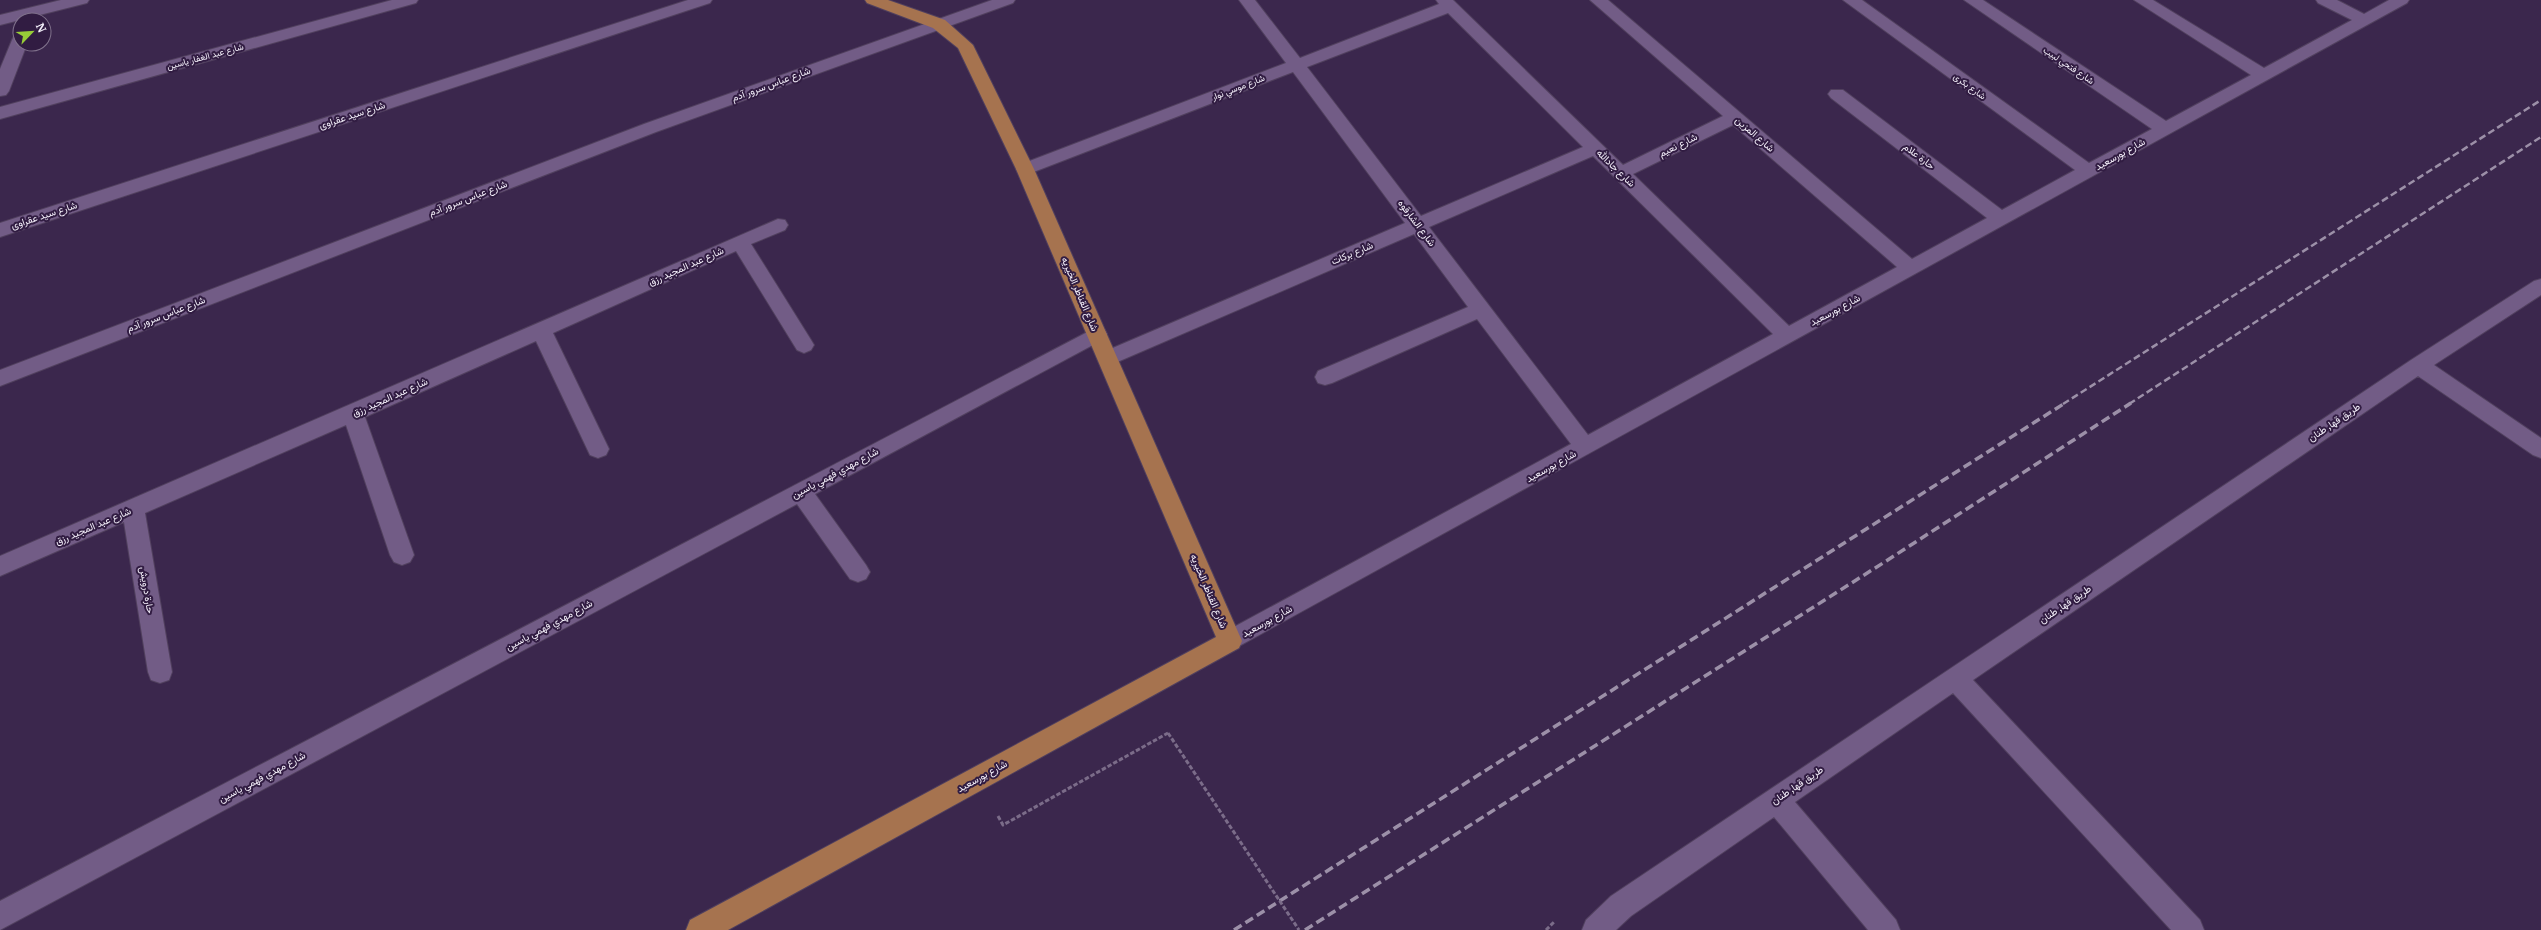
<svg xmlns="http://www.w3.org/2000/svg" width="2541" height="930" font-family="Merriweather,Vazirmatn,serif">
<rect width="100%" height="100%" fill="#3b274d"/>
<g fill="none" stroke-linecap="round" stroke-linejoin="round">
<!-- minor casing -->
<g stroke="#51405e" stroke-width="2">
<path id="minor" d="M61,0H89L87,3L0,25V15Z
M392,0H418L416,3L0,119V107Z
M688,0H712L710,3L0,237V223Z
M992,0H1015L1013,3L656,132L0,386V370L644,124Z
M1239,0H1255L1300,58L1439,4L1436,0H1453L1623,165L1723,116L1590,0H1608L1912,259L1987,218L1831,98L1828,94L1831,90H1843L2002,210L2075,170L1843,0H1862L2089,163L2152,129L1964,0H1983L2166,121L2251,75L2134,0H2153L2264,68L2352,20L2318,3L2316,0H2337L2364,14L2389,0H2409L2407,3L1230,651L1221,648L1218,641L1221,634L1571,444L1477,319L1332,383L1325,385L1318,383L1315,377L1318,371L1468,307L1414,234L1115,363L1108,366L1101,363L1098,358L1101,353L1405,223L1293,72L1031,173H1019L1016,169L1019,165L1286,63ZM1448,13L1583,147L1421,216L1307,67ZM1733,125L1897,267L1789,326L1633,174ZM1593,156L1773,334L1588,435L1429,227Z
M20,35V44H27L9,91L6,95L0,96V69L12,40L14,36Z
M778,219L785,220L788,225L785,230L751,244L811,340L814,345L811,350L804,353L797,350L736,251L553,333L609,449L606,455L598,458L590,455L536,341L365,417L414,555L410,562L402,565L394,562L390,555L346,425L145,513L172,672L169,680L160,683L151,680L148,672L124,522L0,576V556Z
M2541,279V295L2434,365L2541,438V458L2533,455L2418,376L1973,680L2200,920L2204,930H2171L1953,693L1795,802L1896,920L1900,930H1868L1774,817L1631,916L1616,930H1582L1586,920L1611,896L2411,360L2534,281Z
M1097,327L1104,329L1107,334L1104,339L815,494L866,565L870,572L866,579L858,582L850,579L797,504L0,930V901Z"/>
</g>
<!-- major casing -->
<g stroke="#51405e" stroke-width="2">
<path id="major" d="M865,0H888L945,20L973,45L1034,169L1242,641L1239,648L728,930H686L690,920L1216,637L1016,169L958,48L933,28L867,3Z"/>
</g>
<!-- path -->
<path stroke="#7b6c89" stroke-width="3" stroke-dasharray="4.5 2" stroke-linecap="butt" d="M998,816L1003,825L1168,733
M1546,930L1554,922"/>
<!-- minor -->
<use href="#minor" fill="#725c86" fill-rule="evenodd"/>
<!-- major -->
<use href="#major" fill="#a6734f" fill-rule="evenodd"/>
<!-- rail-far1 -->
<path stroke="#9c90a8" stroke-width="2.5" stroke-dasharray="7 3.5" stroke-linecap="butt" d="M2063,404L2541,100
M2129,404L2541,137"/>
<!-- rail -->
<path stroke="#9c90a8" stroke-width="3.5" stroke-dasharray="9 4.5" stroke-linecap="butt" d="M1234,930L2065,403
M1305,930L1883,563L2131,403"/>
<!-- path-bridge -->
<path stroke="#7b6c89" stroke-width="3" stroke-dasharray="4.5 2" stroke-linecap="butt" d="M1168,733L1299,930"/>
</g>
<g text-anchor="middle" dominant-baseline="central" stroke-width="4" stroke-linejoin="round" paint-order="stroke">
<!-- far-street labels -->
<g font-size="9" fill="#f6f2fc" stroke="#311c42">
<text transform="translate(205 56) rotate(-15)">شارع عبد الغفار ياسين</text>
<text transform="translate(2069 65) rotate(34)">شارع فتحي لبيب</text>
<text transform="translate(1970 86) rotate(36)">شارع بكرى</text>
<text transform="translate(1238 87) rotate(-21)">شارع موسي نوار</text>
</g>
<!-- street labels -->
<g font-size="10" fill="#f6f2fc" stroke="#311c42">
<text transform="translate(771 84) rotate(-20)">شارع عباس سرور آدم</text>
<text transform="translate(352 115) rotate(-18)">شارع سيد عقراوى</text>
<text transform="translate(1755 134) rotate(41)">شارع المزين</text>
<text transform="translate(1678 145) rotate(-26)">شارع نعيم</text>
<text transform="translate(2120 154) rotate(-29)">شارع بورسعيد</text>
<text transform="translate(1919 156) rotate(37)">حارة علام</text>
<text transform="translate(1616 168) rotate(44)">شارع جادالله</text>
<text transform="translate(468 198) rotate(-21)">شارع عباس سرور آدم</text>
<text transform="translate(44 215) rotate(-18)">شارع سيد عقراوى</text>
<text transform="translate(1417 223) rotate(53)">شارع الشارقوه</text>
<text transform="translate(1352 253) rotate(-23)">شارع بركات</text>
<text transform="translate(686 266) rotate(-24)">شارع عبد المجيد رزق</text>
<text transform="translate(1080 294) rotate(67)">شارع القناطر الخيريه</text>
<text transform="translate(1835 310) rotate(-28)">شارع بورسعيد</text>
<text transform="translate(166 314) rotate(-21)">شارع عباس سرور آدم</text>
<text transform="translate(390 397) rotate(-24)">شارع عبد المجيد رزق</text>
<text transform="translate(2334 422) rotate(-34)">طريق قها, طنان</text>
<text transform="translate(1551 466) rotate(-29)">شارع بورسعيد</text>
<text transform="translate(835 473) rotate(-28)">شارع مهدي فهمي ياسين</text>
<text transform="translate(93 526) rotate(-23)">شارع عبد المجيد رزق</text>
<text transform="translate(147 590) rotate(81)">حارة درويش</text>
<text transform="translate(1209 591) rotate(67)">شارع القناطر الخيريه</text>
<text transform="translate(2065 604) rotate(-34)">طريق قها, طنان</text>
<text transform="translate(1267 621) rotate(-29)">شارع بورسعيد</text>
<text transform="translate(549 625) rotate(-28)">شارع مهدي فهمي ياسين</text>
<text transform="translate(982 776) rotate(-29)">شارع بورسعيد</text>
<text transform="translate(262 777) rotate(-28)">شارع مهدي فهمي ياسين</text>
<text transform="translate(1797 785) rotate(-34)">طريق قها, طنان</text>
</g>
</g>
<!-- north arrow -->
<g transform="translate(32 32) rotate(65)"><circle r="19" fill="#311c42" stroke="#80728c"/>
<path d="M0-3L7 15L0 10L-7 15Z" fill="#97cc38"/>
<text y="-6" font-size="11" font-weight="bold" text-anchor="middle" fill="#f6f2fc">N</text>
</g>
</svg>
